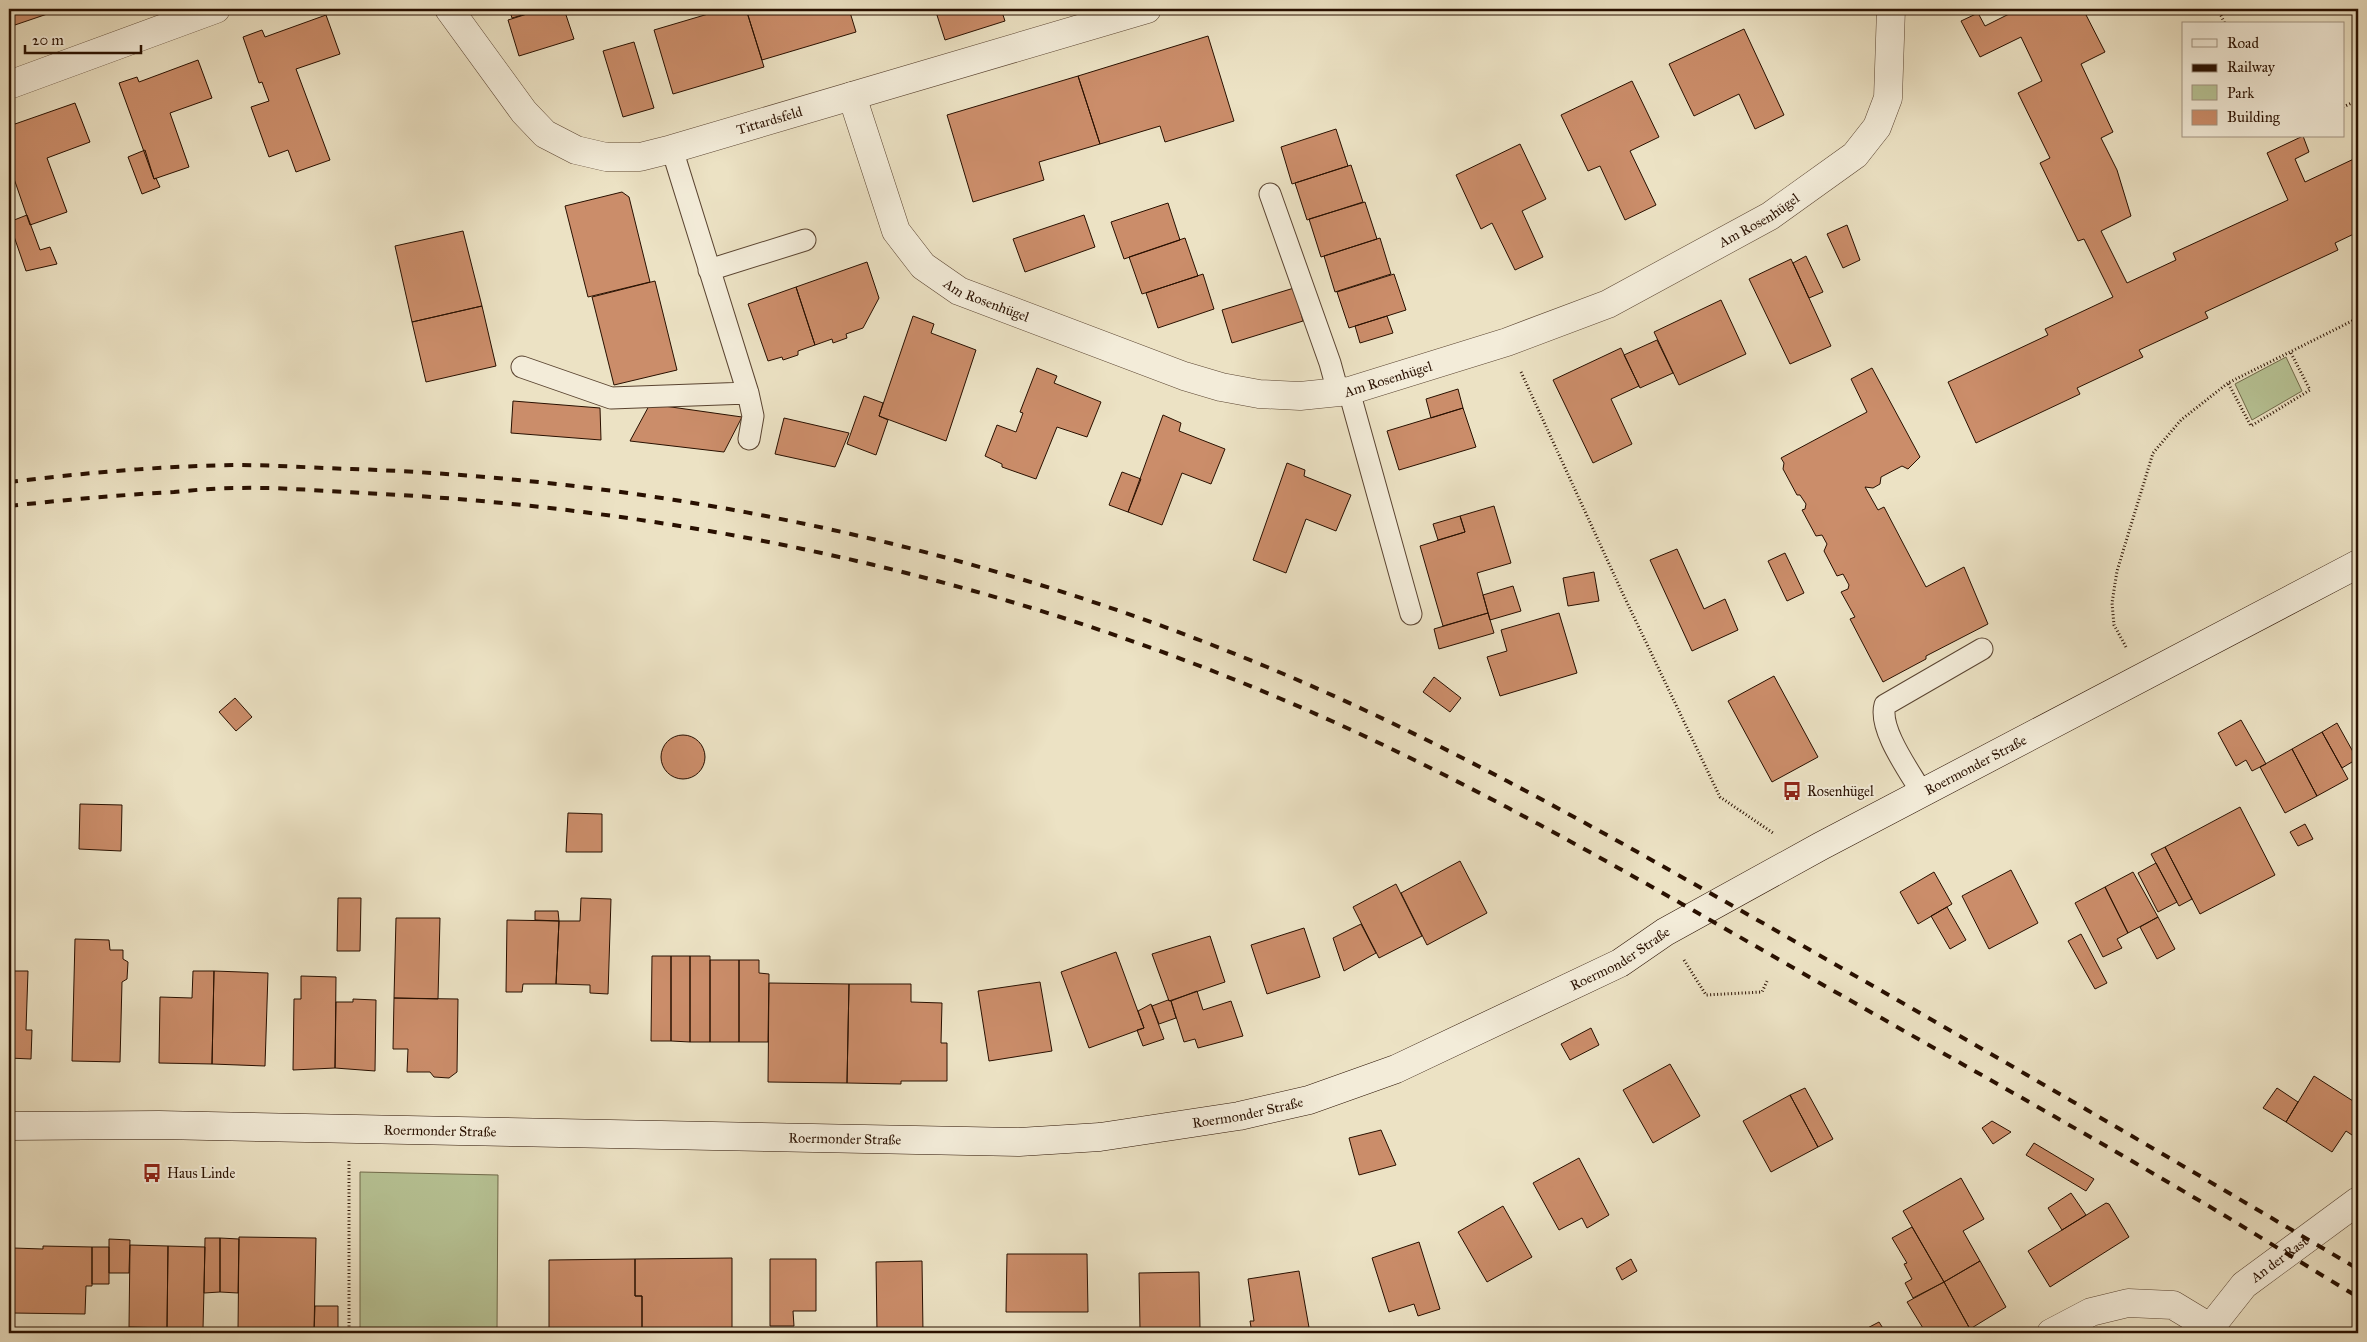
<svg xmlns="http://www.w3.org/2000/svg" width="2367" height="1342" font-family="'IM FELL Great Primer',serif">
<rect width="100%" height="100%" fill="#ece2c4"/>
<filter id="stains"><feTurbulence type="fractalNoise" baseFrequency=".004" numOctaves="4"/><feColorMatrix values="0 0 0 0 .2 0 0 0 0 .09 0 0 0 0 .02 0 0 0 .5 -.17"/></filter>
<radialGradient id="worn" r=".72"><stop offset=".6" stop-color="#630" stop-opacity="0"/><stop offset="1" stop-color="#630" stop-opacity=".3"/></radialGradient>
<!-- green -->
<path fill="#b7c395" stroke="#706a4a" d="M2286,357L2302,391L2252,420L2235,384Z
M360,1172L498,1175L497,1333H360Z"/>
<!-- building -->
<path fill="#cb8d6a" stroke="#291000" d="M9,9H62L9,27Z
M509,9H543L512,18Z
M543,9H564L574,39L519,56L508,20Z
M725,9H746L764,67L673,94L654,30Z
M746,9H849L856,32L762,60Z
M935,9H1001L1005,21L945,40Z
M2019,9H2083L2105,52L2081,64L2113,132L2101,138L2117,170L2131,216L2101,231L2127,283L2176,260L2173,253L2288,200L2267,153L2303,136L2309,152L2295,159L2305,182L2358,157V232L2335,243L2338,250L2205,312L2208,318L2139,350L2143,357L2077,388L2080,394L1976,443L1948,382L2048,335L2045,329L2113,297L2084,239L2078,241L2040,163L2050,158L2018,93L2042,81L2021,37L1980,57L1961,21L1978,13L1985,26Z
M326,15L340,54L296,69L330,160L296,172L288,150L269,157L251,107L269,101L262,82L259,83L243,37L262,30L265,37Z
M1744,29L1784,115L1755,129L1739,94L1694,116L1669,64Z
M1208,36L1234,121L1165,142L1160,126L1100,144L1078,76Z
M634,42L654,108L623,117L603,51Z
M198,60L212,98L170,113L189,167L154,179L119,83L137,77L139,82Z
M1078,76L1100,144L1039,162L1044,180L973,202L947,115Z
M1632,81L1659,137L1630,151L1656,205L1625,220L1600,166L1588,171L1561,115Z
M75,103L90,142L47,158L67,212L30,225L11,170H9V120L13,118L15,124Z
M1336,129L1348,166L1292,184L1281,147Z
M1520,144L1546,199L1522,211L1543,257L1515,270L1492,223L1481,229L1456,175Z
M145,150L154,179L156,178L160,187L142,194L128,157Z
M1351,165L1363,202L1307,220L1295,183Z
M622,192L629,197L650,282L588,297L565,206Z
M1365,202L1377,239L1321,257L1309,219Z
M1168,203L1180,240L1124,259L1111,222Z
M27,215L40,250L50,247L57,264L26,271L9,222Z
M1084,215L1095,247L1025,272L1013,239Z
M1847,225L1860,260L1843,268L1827,234Z
M463,231L482,306L412,322L395,246Z
M1185,238L1198,276L1142,294L1129,257Z
M1380,238L1391,274L1335,292L1324,256Z
M1806,256L1823,292L1809,298L1793,263Z
M1791,259L1831,346L1790,364L1749,279Z
M867,262L879,298L863,328L846,334L847,338L833,343L832,339L815,345L796,287Z
M1203,274L1214,309L1158,328L1146,293Z
M1394,274L1406,310L1349,328L1337,292Z
M655,281L677,370L614,385L592,297Z
M796,287L815,345L798,351V355L783,360L782,357L768,361L748,304Z
M1294,288L1303,321L1232,343L1222,310Z
M1721,300L1746,354L1679,385L1654,332Z
M482,306L496,366L426,382L412,322Z
M913,316L934,324L931,333L976,350L946,441L879,416Z
M1387,316L1393,333L1360,343L1355,326Z
M1657,340L1673,373L1640,388L1624,355Z
M1621,348L1639,386L1611,399L1632,444L1593,463L1553,380Z
M1037,368L1057,376L1054,383L1101,402L1087,437L1057,427L1036,479L1002,467V464L985,456L997,425L1016,432L1023,413L1020,412Z
M1872,368L1920,457L1908,469L1902,466L1881,477L1880,484L1873,488L1865,487L1878,510L1884,507L1926,587L1964,567L1988,624L1926,656V659L1883,682L1850,619L1855,617L1841,592L1848,589L1849,585L1843,574L1837,576L1824,551L1827,544L1822,535L1816,536L1802,510L1805,509L1806,504L1800,495H1797L1783,469L1784,463L1781,458L1867,412L1851,379Z
M1458,389L1463,408L1431,418L1426,399Z
M864,396L883,403L879,416L888,420L876,455L847,444Z
M513,401L600,408L601,440L511,433Z
M650,404L742,417L724,452L630,441Z
M1463,408L1476,447L1399,470L1387,431Z
M1163,415L1181,423L1179,431L1225,449L1211,484L1182,473L1162,525L1128,512Z
M784,418L849,433L835,467L775,454Z
M1287,463L1305,470L1304,476L1351,495L1336,531L1306,519L1286,573L1253,560Z
M1122,472L1141,479L1128,512L1109,505Z
M1494,506L1511,563L1477,573L1488,613L1443,626L1420,546L1465,532L1460,516Z
M1460,516L1465,532L1438,540L1433,524Z
M1677,549L1704,609L1725,599L1738,630L1692,651L1650,560Z
M1785,553L1804,593L1787,601L1768,561Z
M1594,572L1599,601L1568,606L1563,578Z
M1513,586L1521,611L1490,620L1483,595Z
M1488,613L1494,633L1439,649L1434,629Z
M1559,613L1577,673L1500,696L1487,657L1507,651L1501,630Z
M1774,676L1818,757L1772,782L1728,701Z
M1434,677L1461,698L1450,712L1423,692Z
M235,698L252,717L236,731L219,712Z
M2241,720L2266,764L2252,771L2246,760L2236,766L2218,733Z
M2337,723L2357,759L2342,768L2322,732Z
M2322,732L2348,779L2317,796L2292,749Z
M661 757a22 22 0 1 1 44 0a22 22 0 1 1-44 0Z
M2292,749L2317,796L2285,813L2260,767Z
M80,804L122,805L121,851L79,849Z
M2240,807L2275,875L2200,914L2165,847Z
M568,813L602,814V852H566Z
M2305,824L2313,839L2298,846L2290,832Z
M2165,847L2192,899L2179,906L2151,854Z
M1460,861L1487,913L1427,945L1401,893Z
M2156,863L2177,902L2158,912L2138,873Z
M2011,870L2038,923L1989,949L1962,896Z
M1934,872L1952,904L1918,924L1900,892Z
M2133,872L2158,917L2128,933L2105,887Z
M1396,884L1422,936L1379,958L1353,907Z
M2105,887L2128,933L2117,939L2122,948L2103,957L2075,903Z
M338,898H361L360,951H337Z
M581,898L611,899L608,994L590,993V985L556,984L559,921H580Z
M1947,907L1966,940L1950,949L1931,916Z
M535,911H558L559,921L535,920Z
M2158,917L2175,949L2157,959L2140,927Z
M396,918H440L438,999L394,998Z
M507,920L559,921L556,984H523L522,992H506Z
M1361,924L1376,953L1344,971L1333,938Z
M1304,928L1320,977L1267,994L1251,945Z
M2081,934L2107,983L2095,989L2068,941Z
M1210,936L1225,982L1169,1001L1152,954Z
M75,939L109,940L110,950H123V959L128,962L127,979L122,982L120,1062L72,1061Z
M1116,952L1144,1028L1089,1048L1061,972Z
M652,956H671V1041H651Z
M671,956H690V1042L671,1041Z
M690,956H710V1042H690Z
M710,960H739V1042H710Z
M739,960H759V973L769,974L768,1042H739Z
M9,971H28L26,1030H32L31,1059L9,1058Z
M193,971H214L212,1064L159,1063L160,997L192,998Z
M214,971L268,973L265,1066L212,1064Z
M301,976L336,977L335,1068L293,1070L294,999H301Z
M1040,982L1052,1051L989,1061L978,991Z
M769,983L849,984L847,1083L768,1082Z
M849,984H911V1002L942,1003L941,1043H947V1081H901V1084L847,1083Z
M1197,991L1203,1010L1231,1001L1243,1036L1198,1048L1195,1039L1184,1042L1171,1001Z
M394,998L458,999L457,1072L449,1078L434,1077L430,1072H407L408,1049H393Z
M353,999L376,1000L375,1071L335,1068L336,1002H353Z
M1168,1000L1171,1001L1176,1018L1159,1024L1152,1006Z
M1151,1004L1164,1039L1143,1046L1137,1030L1144,1028L1138,1011Z
M1591,1028L1599,1045L1570,1060L1561,1044Z
M1670,1064L1700,1116L1653,1143L1623,1090Z
M2314,1076L2353,1101L2358,1093V1139L2346,1131L2332,1152L2286,1122Z
M1805,1088L1833,1139L1818,1147L1790,1095Z
M2277,1088L2298,1102L2286,1122L2263,1108Z
M1790,1095L1818,1147L1771,1172L1743,1121Z
M1992,1121L2011,1132L1993,1144L1982,1128Z
M1381,1130L1396,1165L1359,1175L1349,1138Z
M2034,1143L2094,1179L2086,1191L2026,1155Z
M1579,1158L1609,1215L1587,1228L1582,1218L1559,1230L1533,1183Z
M1961,1178L1984,1219L1963,1231L1980,1261L1944,1282L1903,1211Z
M2071,1193L2086,1215L2062,1230L2048,1208Z
M2106,1203L2109,1204L2129,1237L2050,1287L2028,1251Z
M1503,1206L1532,1257L1487,1282L1458,1232Z
M1912,1227L1944,1282L1913,1298L1905,1283L1912,1279L1904,1264L1907,1263L1892,1238Z
M239,1237L316,1238L314,1331L238,1330Z
M205,1238H220V1292L204,1293Z
M220,1238L239,1239L238,1293L220,1292Z
M109,1239L130,1240L129,1273H109Z
M1419,1242L1440,1309L1418,1316L1414,1304L1389,1312L1372,1258Z
M130,1245L168,1246L167,1328L129,1327Z
M43,1246L92,1247V1286H86L85,1314L12,1313V1279L9,1277V1270L13,1266V1248L43,1249Z
M168,1246L205,1247L203,1329L167,1328Z
M92,1247H109V1284H92Z
M1007,1254H1087L1088,1312H1006Z
M732,1258V1333H642V1296H635V1259Z
M635,1259V1296H642V1333H549V1260Z
M770,1259H816V1311H793L794,1326H770Z
M1631,1259L1637,1271L1622,1280L1616,1268Z
M922,1261L923,1333H877L876,1262Z
M1980,1261L2006,1307L1970,1329L1944,1282Z
M1299,1271L1310,1333H1252L1250,1321H1254L1248,1279Z
M1199,1272L1200,1329L1140,1330L1139,1273Z
M1944,1282L1970,1329L1961,1333H1926L1907,1302Z
M315,1306H338V1333H314Z
M1879,1322L1886,1333H1858Z"/>
<g fill="none" stroke-linecap="round" stroke-linejoin="round">
<!-- service casing -->
<g stroke="#5a4431" stroke-width="23">
<path id="service" d="M672,149L748,393L753,416L749,439
M1270,194L1330,363L1338,392
M709,270L805,240
M522,367L611,398L748,393
M1349,391L1411,614
M1922,793C1910,772 1878,729 1885,705L1982,649"/>
</g>
<!-- minor casing -->
<g stroke="#5a4431" stroke-width="29">
<g id="minor">
<path id="s1" d="M449,9L524,112L545,134L576,150L606,157H640L672,149L1147,9"/>
<path d="M9,85L216,9"/>
<path id="s2" d="M852,96L896,231L923,266L959,291L1184,376L1221,387L1259,394L1300,396L1349,391L1507,342L1608,304L1770,216L1855,155L1877,127L1888,98L1891,9"/>
<path d="M2051,1333L2091,1312L2128,1303L2173,1305L2211,1328"/>
<path id="s3" d="M2206,1333L2244,1285L2358,1201"/>
</g>
</g>
<!-- secondary casing -->
<g stroke="#291000" stroke-width="29">
<g id="secondary">
<path id="s4" d="M9,1126L159,1125L1019,1142L1100,1137L1239,1116L1309,1100L1396,1069L1620,963L1665,932L1821,846L2358,564"/>
</g>
</g>
<!-- path -->
<path stroke="#291000" stroke-width="3" stroke-dasharray="1 2.5" stroke-linecap="butt" d="M2218,9L2225,24
M2343,107L2358,100
M2291,353L2310,390L2251,426L2228,383L2358,318
M1521,372L1622,592L1720,797L1773,833
M2126,647L2114,625L2112,603L2117,571L2153,453L2181,420L2228,383
M1684,960L1706,995L1762,992L1768,979
M349,1161V1333"/>
<!-- service -->
<use href="#service" stroke="#f3ecd9" stroke-width="21"/>
<!-- minor -->
<use href="#minor" stroke="#f3ecd9" stroke-width="28"/>
<!-- secondary -->
<use href="#secondary" stroke="#f3ecd9" stroke-width="28"/>
<!-- rail -->
<path stroke="#291000" stroke-width="4" stroke-dasharray="9 9" stroke-linecap="butt" d="M9,482C84,473 161,466 237,465C275,465 314,468 352,469C666,480 976,546 1267,667C1443,740 1610,836 1775,930C1970,1041 2165,1155 2358,1269
M9,506C64,500 118,495 174,492C195,490 216,488 237,488C279,487 322,491 364,493C678,508 989,575 1279,698C1447,769 1606,860 1764,951C1915,1038 2067,1122 2217,1211C2264,1239 2311,1269 2358,1297"/>
</g>
<!-- icons -->
<defs>
<g id="bus-bare" transform="scale(1.5)"><path d="M-5-6H5V4H4V6H2V4H-2V6H-4V4H-5ZM-3.5-4V0h7V-4ZM-3.5 1.2v1.5H-2V1.2ZM2 1.2v1.5H3.5V1.2Z" fill="#8f2418" stroke="#f3ecd9" stroke-width="2.5" paint-order="stroke"/></g>
</defs>
<g fill-rule="evenodd">
<use href="#bus-bare" x="1792" y="791"/>
<use href="#bus-bare" x="152" y="1173"/>
</g>
<g text-anchor="middle" dominant-baseline="central" stroke-width="4" stroke-linejoin="round" paint-order="stroke">
<!-- street labels -->
<g font-size="14" fill="#291000" stroke="#f3ecd9">
<text stroke="none"><textPath href="#s1" startOffset="392">Tittardsfeld</textPath></text>
<text stroke="none"><textPath href="#s2" startOffset="1084">Am Rosenhügel</textPath></text>
<text stroke="none"><textPath href="#s2" startOffset="259">Am Rosenhügel</textPath></text>
<text stroke="none"><textPath href="#s2" startOffset="679">Am Rosenhügel</textPath></text>
<text stroke="none"><textPath href="#s4" startOffset="2051">Roermonder Straße</textPath></text>
<text stroke="none"><textPath href="#s4" startOffset="1646">Roermonder Straße</textPath></text>
<text stroke="none"><textPath href="#s4" startOffset="1241">Roermonder Straße</textPath></text>
<text stroke="none"><textPath href="#s4" startOffset="431">Roermonder Straße</textPath></text>
<text stroke="none"><textPath href="#s4" startOffset="836">Roermonder Straße</textPath></text>
<text stroke="none"><textPath href="#s3" startOffset="105">An der Rast</textPath></text>
</g>
<!-- poi labels -->
<g font-size="14" fill="#291000" stroke="#f3ecd9" text-anchor="start">
<text x="1807" y="791">Rosenhügel</text>
<text x="167" y="1173">Haus Linde</text>
</g>
</g>
<!-- margin -->
<rect width="2367" height="1342" fill="none" stroke="#ece2c4" stroke-width="30"/>
<rect x="10" y="10" width="2347" height="1322" fill="none" stroke="#291000" stroke-width="2.5"/>
<rect x="15" y="15" width="2337" height="1312" fill="none" stroke="#291000"/>
<!-- legend -->
<rect x="2182" y="22" width="162" height="115" fill="#f3ecd9" stroke="#a29482"/>
<rect x="2192" y="39" width="25" height="8" fill="#f3ecd9" stroke="#a29482"/>
<text x="2227" y="48" font-size="15" fill="#291000">Road</text>
<rect x="2192" y="64" width="25" height="8" fill="#291000" stroke="#a29482"/>
<text x="2227" y="72" font-size="15" fill="#291000">Railway</text>
<rect x="2192" y="85" width="25" height="15" fill="#b7c395" stroke="#a29482"/>
<text x="2227" y="98" font-size="15" fill="#291000">Park</text>
<rect x="2192" y="110" width="25" height="15" fill="#cb8d6a" stroke="#a29482"/>
<text x="2227" y="122" font-size="15" fill="#291000">Building</text>
<!-- scale -->
<path d="M25 45v8h116v-8" fill="none" stroke="#291000" stroke-width="2.5"/>
<text x="32" y="45" font-size="15" fill="#291000" stroke="#f3ecd9" stroke-width="4" paint-order="stroke">20 m</text>
<rect width="100%" height="100%" filter="url(#stains)"/>
<rect width="100%" height="100%" fill="url(#worn)"/>
</svg>
